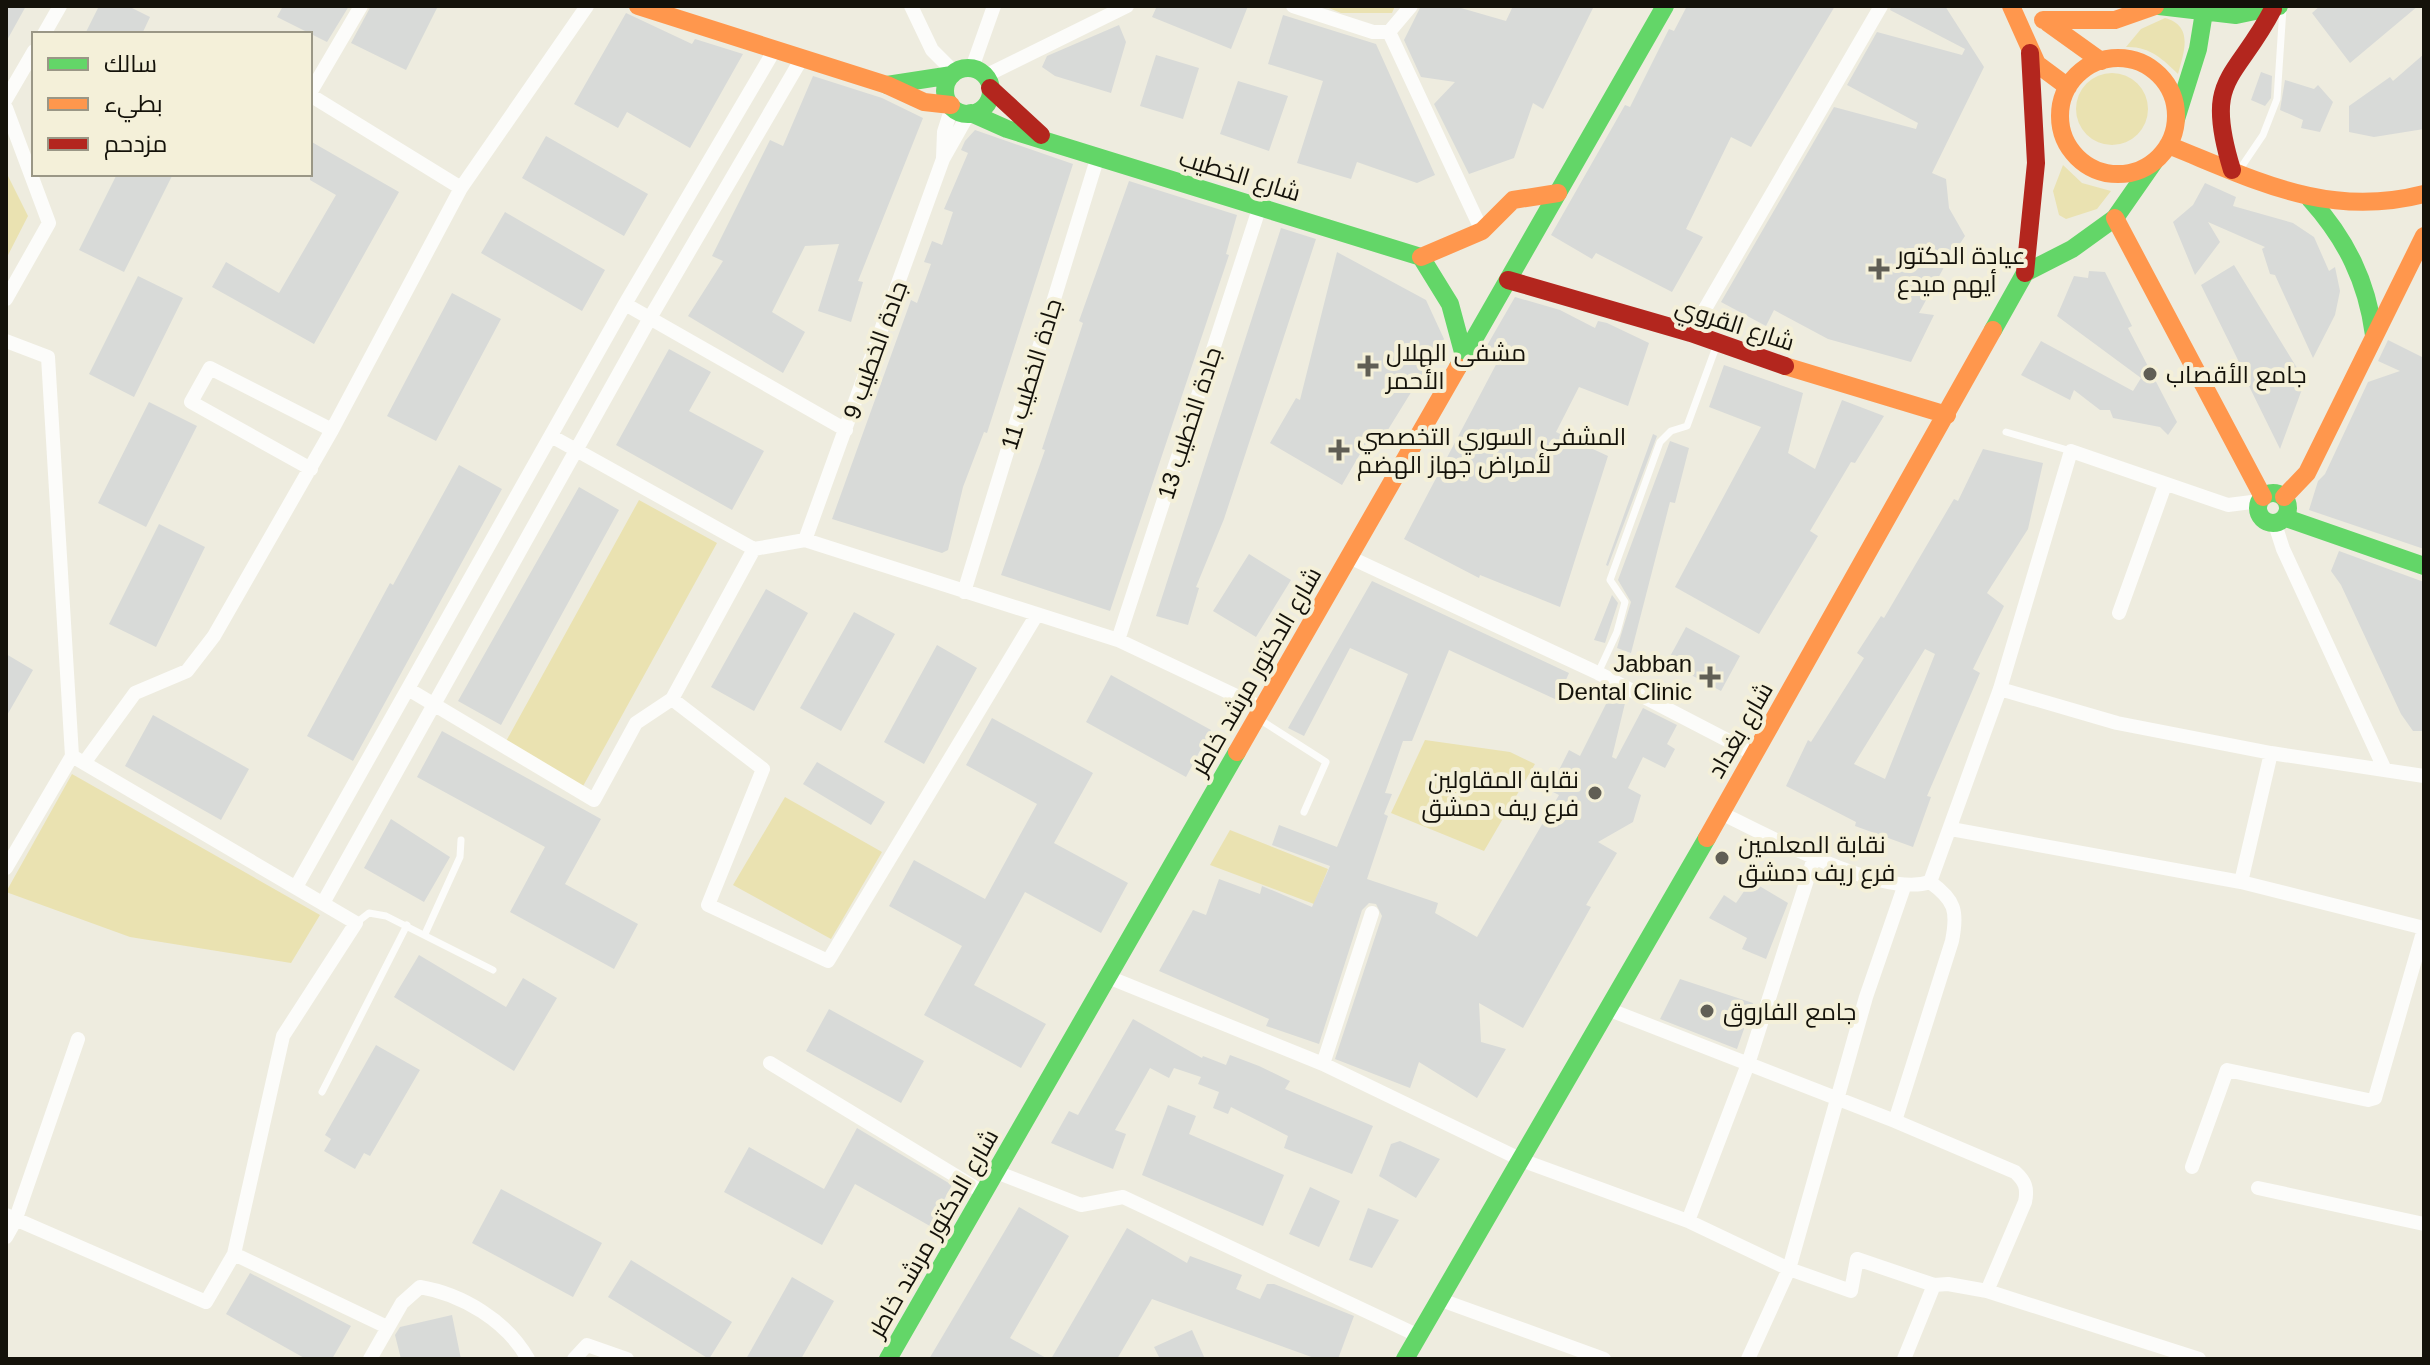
<svg xmlns="http://www.w3.org/2000/svg" width="2430" height="1365" font-family="Helvetica,Cairo,sans-serif">
<rect width="100%" height="100%" fill="#eeecdf"/>
<!-- green -->
<path fill="#eae2b1" d="M1324,6H1395L1392,13H1341Z
M2165,18C2194,26 2184,52 2178,74C2163,59 2149,46 2126,47L2141,29Z
M2076 109a36 36 0 1 1 72 0a36 36 0 1 1-72 0Z
M2063,165L2082,183L2111,191L2097,209L2066,219L2059,215L2053,191Z
M6,172L28,216L6,259Z
M639,500L717,543L582,788L504,745Z
M1425,740L1510,752L1535,764L1484,851L1391,813Z
M72,774L320,915L291,963L130,937L6,892Z
M785,797L882,852L831,939L733,885Z
M1230,830L1328,869L1314,904L1210,865Z"/>
<!-- building -->
<path fill="#d8dad8" fill-rule="evenodd" d="M6,6H26L6,42Z
M99,6H128L150,17L142,34H85Z
M283,6H349L327,42L277,17Z
M371,6H438L406,70L351,43Z
M1157,6H1248L1231,49L1152,17Z
M1421,6H1454L1506,21L1513,6H1594L1543,109L1533,103L1514,158L1469,174L1434,104L1455,82L1421,77L1404,40Z
M1687,6H1835L1751,147L1731,137L1686,229L1703,237L1672,292L1596,253L1592,259L1551,235L1625,105L1630,107L1669,29L1674,31Z
M1891,6H1945L1984,67L1932,173L1946,179L1949,208L1965,236L1957,248L1955,247L1919,313L1934,315L1911,362L1828,339L1774,310L1766,326L1721,302L1834,107L1916,129L1918,123L1847,85L1877,32L1962,55L1965,49L1890,10Z
M2320,6H2418L2350,63L2312,13Z
M626,13L692,44L695,39L743,54L690,148L627,112L618,128L574,104Z
M1283,15L1376,44L1435,175L1417,183L1357,162L1351,179L1297,163L1323,81L1268,64Z
M1119,25L1126,42L1111,93L1055,76L1042,67L1047,56Z
M2424,54V129L2374,137L2349,132V106L2390,77L2393,81Z
M1156,55L1199,68L1183,119L1140,106Z
M2261,72L2272,76L2271,98L2265,106L2251,100Z
M813,76L882,98L923,118L858,281L863,282L851,322L818,311L839,244L805,246L772,312L805,332L783,373L688,316L723,261L712,256L770,140L783,146Z
M2285,80L2314,89L2318,85L2333,102L2320,132L2301,128L2303,120L2280,110Z
M1238,81L1288,96L1269,151L1220,134Z
M975,130L1073,164L987,433L984,432L963,487L948,550L942,553L832,519L911,300L917,303L931,264L924,262L932,241L942,245L953,212L944,209L968,153L961,150L965,141Z
M546,136L648,194L624,236L522,178Z
M310,141L399,192L314,344L212,287L226,262L279,293L336,195L310,180Z
M117,174H173L124,272L79,250Z
M1129,181L1237,215L1226,254L1229,255L1110,611L1001,575L1045,450L1042,449L1083,323L1079,321Z
M2205,183L2236,197L2233,206L2293,223L2314,237L2329,271L2335,267L2340,291L2335,315L2313,358L2275,275L2270,274L2262,249L2265,247L2208,222L2220,242L2195,275L2173,222L2193,205Z
M505,212L605,270L582,311L481,253Z
M1281,228L1316,239L1224,519L1196,587L1199,588L1188,625L1156,616Z
M1337,252L1426,300L1444,339L1381,441L1371,435L1342,485L1270,443L1296,398L1300,400Z
M2234,265L2305,381L2280,449L2245,378L2231,386L2222,368L2238,360L2201,285Z
M2089,271L2105,272L2132,326L2128,328L2177,422L2168,435L2160,427L2113,418L2110,410H2100L2074,390L2070,400L2021,375L2041,341L2133,391L2141,378L2057,316L2074,276L2088,278Z
M138,276L183,298L134,397L89,374Z
M452,293L501,319L436,441L387,416Z
M1515,297L1560,310L1595,328L1598,321L1607,323L1649,343L1628,406L1579,387L1556,432L1608,456L1560,607L1480,575L1479,578L1404,539L1500,357L1485,349Z
M2388,340L2424,358V549L2309,510L2318,481L2325,474L2368,382L2400,371L2378,361Z
M669,349L711,372L689,411L764,451L732,510L616,445Z
M1724,365L1803,393L1788,453L1815,469L1842,400L1884,416L1855,463L1851,462L1810,531L1818,536L1759,634L1675,587L1761,427L1709,407Z
M149,402L197,426L146,527L98,503Z
M1653,434L1657,436L1608,566L1606,565Z
M1670,441L1689,448L1675,503L1670,502L1631,653L1617,648L1631,602L1618,580Z
M1983,449L2043,463L2028,529L1987,593L2004,606L1973,669L1980,673L1927,796L1931,797L1913,847L1855,826L1856,822L1786,786L1808,740L1811,742L1864,658L1857,653L1881,616L1884,618L1954,499L1958,501ZM1925,649L1935,654L1885,779L1854,764Z
M459,465L502,489L353,761L307,736L390,583L393,585Z
M579,487L619,510L501,725L458,701Z
M159,524L205,547L156,647L109,624Z
M2339,551L2424,582V731H2413L2401,714L2341,585L2331,571Z
M1249,554L1291,580L1256,637L1213,611Z
M1372,581L1569,673L1557,700L1449,650L1412,741H1403L1385,793L1392,794L1384,814L1388,816L1367,879L1438,903L1435,913L1477,937L1559,795L1549,790L1569,750L1580,756L1612,692L1626,699L1612,757L1616,759L1643,708L1677,725L1667,744L1675,749L1665,768L1643,757L1628,788L1641,795L1633,822L1598,842L1617,853L1586,905L1591,907L1523,1028L1479,1003L1481,1042L1506,1049L1477,1098L1419,1062L1410,1088L1335,1059L1382,916L1376,904L1369,903L1362,910L1319,1044L1266,1026L1269,1019L1159,971L1193,910L1206,915L1219,879L1260,894L1262,886L1312,907L1330,866L1272,845L1279,825L1337,847L1408,674L1350,648L1304,736L1288,728Z
M766,589L808,613L754,711L711,687Z
M1612,595L1618,603L1605,643L1594,640Z
M854,612L895,634L841,731L800,708Z
M1686,627L1740,656L1721,691L1667,662Z
M937,645L977,668L924,764L884,742Z
M6,654L33,670L6,717Z
M1111,675L1211,730L1186,777L1086,722Z
M153,715L249,769L221,820L125,766Z
M992,718L1093,773L1054,843L1128,883L1101,933L1025,892L974,985L1046,1024L1021,1068L924,1015L962,946L889,906L914,860L985,899L1037,804L966,765Z
M442,731L601,819L565,884L638,924L614,969L510,912L545,847L417,777Z
M817,762L885,802L871,825L803,784Z
M391,819L450,857L424,902L364,868Z
M1751,881L1788,903L1766,959L1742,949L1747,938L1709,918L1724,895L1736,903Z
M419,955L506,1007L523,978L557,998L514,1071L394,997Z
M1680,979L1753,1003L1737,1049L1660,1019Z
M829,1009L924,1061L901,1103L806,1051Z
M1133,1019L1202,1058L1203,1056L1226,1065L1230,1055L1259,1066L1290,1081L1285,1089L1373,1126L1352,1174L1284,1148L1288,1136L1231,1107L1228,1114L1213,1108L1219,1092L1198,1084L1201,1077L1174,1068L1169,1078L1150,1068L1115,1130L1126,1134L1113,1169L1051,1143L1069,1111L1078,1115Z
M376,1045L420,1070L370,1156L364,1153L355,1169L324,1151L331,1139L325,1135Z
M1168,1105L1196,1116L1189,1134L1284,1175L1263,1226L1142,1175Z
M857,1128L952,1185L930,1226L855,1184L822,1245L724,1192L749,1147L824,1189Z
M1400,1141L1440,1159L1416,1198L1379,1176L1391,1144Z
M1310,1187L1340,1201L1319,1247L1289,1234Z
M501,1189L602,1243L573,1297L472,1243Z
M1019,1207L1069,1236L1010,1338L1048,1359H929Z
M1368,1208L1399,1220L1372,1268L1349,1260Z
M1127,1228L1187,1263L1190,1256L1242,1275L1236,1289L1260,1299L1267,1284H1274L1354,1316L1338,1359H1317L1152,1299L1117,1359H1051Z
M631,1260L732,1322L709,1359L608,1297Z
M250,1273L351,1326L332,1359H306L226,1314Z
M792,1277L834,1301L801,1359H746Z
M452,1315L461,1359H401L395,1335L400,1327Z
M1192,1330L1205,1359H1160L1154,1347Z"/>
<g fill="none" stroke-linecap="round" stroke-linejoin="round">
<!-- lane -->
<path stroke="#fcfcfa" stroke-width="7" d="M2240,169L2263,135L2277,99L2283,8
M2006,432L2071,451
M1598,673L1617,632L1625,602L1610,580L1660,442L1671,431L1687,426L1716,347
M1259,719L1326,762L1304,812
M356,923L369,913L386,916L493,970
M425,934L460,857L461,840
M322,1092L407,925"/>
<!-- street -->
<path stroke="#fcfcfa" stroke-width="14" d="M911,6L932,50L955,73
M1293,6L1373,32H1389L1411,6
M1389,32L1482,231
M44,34L60,6
M972,68L994,6
M985,76L1127,6
M310,93L361,6
M310,95L461,188
M6,99L34,51
M6,108L49,223L6,299
M943,158L944,132L952,107
M625,304L846,430
M1691,333L1881,6
M6,341L48,357L72,756L6,868
M551,436L754,549L805,540L1118,640L1262,708
M311,469L191,402L210,368L332,430
M2275,524L2283,549L2385,770
M805,540L943,159L969,113
M1349,557L1598,673L1754,754
M964,592L1098,156
M2119,613L2165,485
M1118,640L1260,206
M408,689L594,800L636,723L672,699L754,549
M2000,689L2117,723L2271,753L2424,776
M672,699L763,769L708,905L828,961L1036,616
M84,763L135,693L187,671L214,636L332,430L461,188L587,6
M1721,813C1768,836 1882,898 1930,882
M1951,829L2241,882L2424,928
M1930,882L2000,689L2071,451L2228,505L2260,501
M2241,882L2271,753
M296,887L625,304L775,49
M323,903L650,318L802,58
M1108,977L1323,1064L1524,1161L1688,1221L1789,1269L1851,1291L1857,1259L1934,1285L1948,1284L1987,1291L2199,1359
M1610,1010L1895,1121L2015,1172C2025,1181 2028,1188 2025,1202L1987,1291
M770,1063L984,1193
M1323,1064L1372,913
M1895,1121L1952,941C1958,911 1955,900 1930,882
M2192,1167L2227,1070L2368,1100L2375,1098L2424,929
M996,1172L1081,1205L1123,1197L1419,1336
M2258,1188L2424,1224
M6,1215L206,1302L234,1254L283,1036L356,923L72,756
M1688,1221L1748,1064L1814,858
M6,1237L15,1221L78,1039
M234,1254L387,1327
M1441,1300L1604,1359
M370,1359L402,1303L420,1287C462,1294 507,1321 528,1359
M574,1359L587,1345L627,1359
M1748,1359L1789,1269L1866,997L1904,887
M1904,1359L1934,1285"/>
<!-- fast -->
<path stroke="#63d668" stroke-width="18" d="M2159,6L2236,15L2279,6
M945 91a23 23 0 1 1 46 0a23 23 0 1 1-46 0Z
M887,85L952,75
M971,113L1007,129L1421,257L1450,304L1464,356
M2176,119L2198,49L2205,6
M2310,199C2346,239 2367,281 2374,335
M1993,330L2025,273L2072,249L2115,218L2154,162
M1458,367L1665,6
M2258 508a15 15 0 1 1 30 0a15 15 0 1 1-30 0Z
M2286,518L2424,566
M888,1359L1237,752
M1405,1359L1707,838"/>
<!-- slow -->
<path stroke="#ff974d" stroke-width="18" d="M638,6L887,85L924,102L951,105
M2011,6L2037,64L2068,87
M2043,20H2115L2155,6
M2048,23L2101,61
M2060 116a58 58 0 1 1 116 0a58 58 0 1 1-116 0Z
M2168,145C2256,180 2327,219 2424,194
M2115,218L2263,497
M1421,257L1482,231L1513,200L1558,193
M1785,366L1947,415
M2284,497L2307,473L2424,236
M1237,752L1458,367
M1707,838L1993,330"/>
<!-- jam -->
<path stroke="#b3261e" stroke-width="18" d="M990,88L1041,135
M2232,170C2203,76 2235,82 2273,9
M2025,273L2036,163L2030,53
M1508,280L1691,333L1785,366"/>
</g>
<!-- markers -->
<g fill="#605e55" stroke="#f4f0d9" stroke-width="3">
<path d="M1875 257h8v8h8v8h-8v8h-8v-8h-8v-8h8z"/>
<path d="M1364 354h8v8h8v8h-8v8h-8v-8h-8v-8h8z"/>
<circle cx="2150" cy="374" r="8"/>
<path d="M1335 438h8v8h8v8h-8v8h-8v-8h-8v-8h8z"/>
<path d="M1706 665h8v8h8v8h-8v8h-8v-8h-8v-8h8z"/>
<circle cx="1595" cy="793" r="8"/>
<circle cx="1722" cy="858" r="8"/>
<circle cx="1707" cy="1011" r="8"/>
</g>
<g text-anchor="middle" dominant-baseline="central" stroke-width="8" stroke-linejoin="round" paint-order="stroke">
<!-- street labels -->
<g font-size="24" fill="#14120a" stroke="#f4f0d9">
<text transform="translate(1240 175) rotate(17)">شارع الخطيب</text>
<text transform="translate(1735 324) rotate(18)">شارع القروي</text>
<text transform="translate(875 350) rotate(-70)">جادة الخطيب 9</text>
<text transform="translate(1031 374) rotate(-73)">جادة الخطيب 11</text>
<text transform="translate(1189 423) rotate(-72)">جادة الخطيب 13</text>
<text transform="translate(1256 671) rotate(-60)">شارع الدكتور مرشد خاطر</text>
<text transform="translate(1740 730) rotate(-60)">شارع بغداد</text>
<text transform="translate(933 1233) rotate(-60)">شارع الدكتور مرشد خاطر</text>
</g>
<!-- poi labels -->
<g font-size="24" fill="#14120a" stroke="#f4f0d9" text-anchor="start">
<text x="1897" y="255">عيادة الدكتور<tspan x="1897" dy="28">أيهم ميدع</tspan></text>
<text x="1386" y="352">مشفى الهلال<tspan x="1386" dy="28">الأحمر</tspan></text>
<text x="2166" y="374">جامع الأقصاب</text>
<text x="1357" y="436">المشفى السوري التخصصي<tspan x="1357" dy="28">لأمراض جهاز الهضم</tspan></text>
<text x="1692" y="663" text-anchor="end">Jabban<tspan x="1692" dy="28">Dental Clinic</tspan></text>
<text x="1579" y="779" text-anchor="end">نقابة المقاولين<tspan x="1579" dy="28">فرع ريف دمشق</tspan></text>
<text x="1738" y="844">نقابة المعلمين<tspan x="1738" dy="28">فرع ريف دمشق</tspan></text>
<text x="1723" y="1011">جامع الفاروق</text>
</g>
</g>
<!-- border -->
<rect width="2430" height="1365" fill="none" stroke="#14120a" stroke-width="16"/>
<!-- legend -->
<rect x="32" y="32" width="280" height="144" fill="#f4f0d9" stroke="#9a9786" stroke-width="2"/>
<rect x="48" y="58" width="40" height="12" fill="#63d668" stroke="#9a9786" stroke-width="2"/>
<text x="104" y="72" font-size="24" fill="#14120a">سالك</text>
<rect x="48" y="98" width="40" height="12" fill="#ff974d" stroke="#9a9786" stroke-width="2"/>
<text x="104" y="112" font-size="24" fill="#14120a">بطيء</text>
<rect x="48" y="138" width="40" height="12" fill="#b3261e" stroke="#9a9786" stroke-width="2"/>
<text x="104" y="152" font-size="24" fill="#14120a">مزدحم</text>
</svg>
